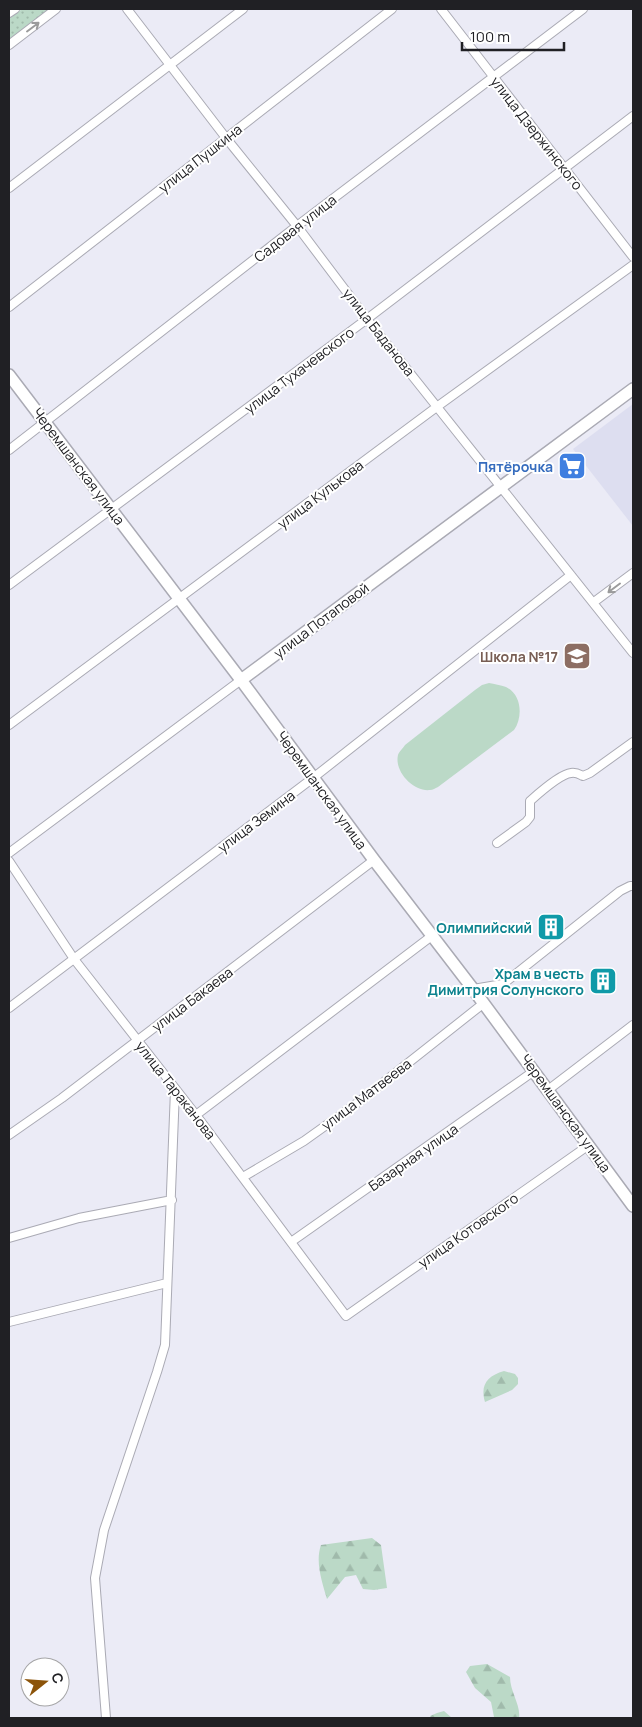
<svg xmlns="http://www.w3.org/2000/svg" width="642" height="1727" font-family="Manrope,sans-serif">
<defs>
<pattern id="grass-dots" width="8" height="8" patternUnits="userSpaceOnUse" patternTransform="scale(1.25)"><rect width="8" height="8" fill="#bbd9c7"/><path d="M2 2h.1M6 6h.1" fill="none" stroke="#a0baab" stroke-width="1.8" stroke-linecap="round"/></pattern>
<pattern id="forest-firs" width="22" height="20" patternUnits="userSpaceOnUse" patternTransform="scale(1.25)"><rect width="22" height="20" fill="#bbd9c7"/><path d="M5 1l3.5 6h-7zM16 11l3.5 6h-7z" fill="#a0baab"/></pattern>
</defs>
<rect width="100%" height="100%" fill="#ebebf6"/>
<!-- built -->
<path fill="#dddef0" d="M633,404V526L573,449Z"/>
<!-- grass -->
<path fill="url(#grass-dots)" d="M22,9H49L9,40V19Z"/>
<!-- forest -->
<path fill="url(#forest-firs)" d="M504,1371L515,1374L518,1378V1384L512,1390L485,1402C480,1385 487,1376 504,1371Z
M372,1538L381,1545L387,1588L374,1590L363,1589L356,1575L345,1577L327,1599C322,1582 315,1562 321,1545Z
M487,1664L510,1677C510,1692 521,1705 519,1718H493L494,1717L491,1702L475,1688L466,1672L470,1666Z
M444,1711L452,1718H431L430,1716L437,1713Z"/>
<!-- pitch -->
<path fill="#bbd9c7" d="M489,683C494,684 501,685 506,687C522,695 523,717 514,730L438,787C435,788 433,790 430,790C414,792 394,772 398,755C399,752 403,748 405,745L475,690L482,685Z"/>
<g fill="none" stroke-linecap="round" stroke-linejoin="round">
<!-- minor casing -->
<g stroke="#aaaab4" stroke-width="10">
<path id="minor" d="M127,9L226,138L297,226L367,319L633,653
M441,9L633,257
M9,13L15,9
M9,45L56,9
M9,188L243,9
M9,307L392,9
M9,450L297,226L583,9
M9,585L367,319L633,116
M594,602L633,573
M9,725L438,406L633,265
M497,843L526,822L530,817V801C539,793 560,774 571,773C576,772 579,774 583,776L590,773L633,742
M9,853L241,680
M9,861L74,959L196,1115L346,1316L589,1145
M473,989L503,984L620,891L630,886H633
M9,1008L313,778L571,575
M548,1090L633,1025
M196,1115L433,935
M9,1135L62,1098L374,860
M243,1177L304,1141L360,1101L484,1003
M9,1238L79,1218L172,1200
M291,1242L534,1071
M9,1322L167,1283
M106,1718L95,1578L104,1530L157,1372L165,1345L175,1090"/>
</g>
<!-- secondary casing -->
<g stroke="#aaaab4" stroke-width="14">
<path id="secondary" d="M9,375L241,680L374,860L473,989L633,1206
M241,680L633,389"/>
</g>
<!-- minor -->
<use href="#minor" stroke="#fff" stroke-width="8"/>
<!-- secondary -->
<use href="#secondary" stroke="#fff" stroke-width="11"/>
</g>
<!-- one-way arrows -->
<defs><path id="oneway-shaft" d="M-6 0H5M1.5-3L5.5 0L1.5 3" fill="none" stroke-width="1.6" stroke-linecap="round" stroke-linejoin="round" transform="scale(1.25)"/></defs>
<g stroke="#9b9b9c">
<use href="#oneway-shaft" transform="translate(33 27) rotate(-37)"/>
<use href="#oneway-shaft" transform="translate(614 588) rotate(143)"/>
</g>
<!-- icons -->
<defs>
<g id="supermarket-square" transform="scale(1.4375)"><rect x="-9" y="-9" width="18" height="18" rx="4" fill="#3f7fe0" stroke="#fff"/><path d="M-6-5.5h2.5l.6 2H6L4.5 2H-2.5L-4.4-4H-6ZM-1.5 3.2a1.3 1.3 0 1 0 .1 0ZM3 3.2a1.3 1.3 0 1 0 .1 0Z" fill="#fff"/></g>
<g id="school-square" transform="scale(1.4375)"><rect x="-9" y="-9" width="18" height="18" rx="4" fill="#8d6e63" stroke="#fff"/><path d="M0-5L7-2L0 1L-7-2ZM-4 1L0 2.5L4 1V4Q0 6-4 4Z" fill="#fff"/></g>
<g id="building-square" transform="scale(1.4375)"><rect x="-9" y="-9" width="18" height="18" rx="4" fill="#0f9aa8" stroke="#fff"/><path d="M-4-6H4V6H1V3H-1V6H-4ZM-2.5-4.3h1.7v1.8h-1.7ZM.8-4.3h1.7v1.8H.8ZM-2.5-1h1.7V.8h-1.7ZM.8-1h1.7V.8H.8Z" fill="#fff"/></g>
</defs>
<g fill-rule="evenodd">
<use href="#supermarket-square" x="572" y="466"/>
<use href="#school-square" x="577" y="656"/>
<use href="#building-square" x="551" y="927"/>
<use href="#building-square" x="603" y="981"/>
</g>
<g text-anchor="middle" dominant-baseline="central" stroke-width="4" stroke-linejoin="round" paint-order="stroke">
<!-- street labels -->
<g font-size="14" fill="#202024" stroke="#fff">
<text transform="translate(537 133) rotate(52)">улица Дзержинского</text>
<text transform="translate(200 158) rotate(-38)">улица Пушкина</text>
<text transform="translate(295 228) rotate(-38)">Садовая улица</text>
<text transform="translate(379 332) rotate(52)">улица Баданова</text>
<text transform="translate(299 370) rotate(-37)">улица Тухачевского</text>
<text transform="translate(79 466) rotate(53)">Черемшанская улица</text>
<text transform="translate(320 494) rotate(-37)">улица Кулькова</text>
<text transform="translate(321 620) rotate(-37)">улица Потаповой</text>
<text transform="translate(322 790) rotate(54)">Черемшанская улица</text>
<text transform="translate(256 821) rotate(-37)">улица Земина</text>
<text transform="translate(192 999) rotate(-37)">улица Бакаева</text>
<text transform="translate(176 1090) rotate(52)">улица Тараканова</text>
<text transform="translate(366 1094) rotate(-37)">улица Матвеева</text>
<text transform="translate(566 1113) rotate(54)">Черемшанская улица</text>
<text transform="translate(413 1157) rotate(-35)">Базарная улица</text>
<text transform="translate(468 1230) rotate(-35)">улица Котовского</text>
</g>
<!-- shop labels -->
<g font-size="14" font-weight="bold" fill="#366cbe" stroke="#fff" text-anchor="end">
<text x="553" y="466">Пятёрочка</text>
</g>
<!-- education labels -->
<g font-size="14" font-weight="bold" fill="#785e54" stroke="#fff" text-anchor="end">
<text x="558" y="656">Школа №17</text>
</g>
<!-- culture labels -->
<g font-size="14" font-weight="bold" fill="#0d838f" stroke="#fff" text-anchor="end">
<text x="532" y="927">Олимпийский</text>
<text x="584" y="973">Храм в честь<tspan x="584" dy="16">Димитрия Солунского</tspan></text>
</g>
</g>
<!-- border -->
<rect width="642" height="1727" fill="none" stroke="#202024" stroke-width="20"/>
<!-- north arrow -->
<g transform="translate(45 1682) rotate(73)"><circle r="24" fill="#ffffff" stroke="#a6a6a7"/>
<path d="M0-4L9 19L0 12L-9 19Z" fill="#8c540a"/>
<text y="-8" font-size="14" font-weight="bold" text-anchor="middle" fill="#202024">С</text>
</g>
<!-- scale -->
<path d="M462 42v8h102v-8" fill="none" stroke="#202024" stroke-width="2.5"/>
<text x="470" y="42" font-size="15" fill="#202024" stroke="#ffffff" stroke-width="4" paint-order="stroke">100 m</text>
</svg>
